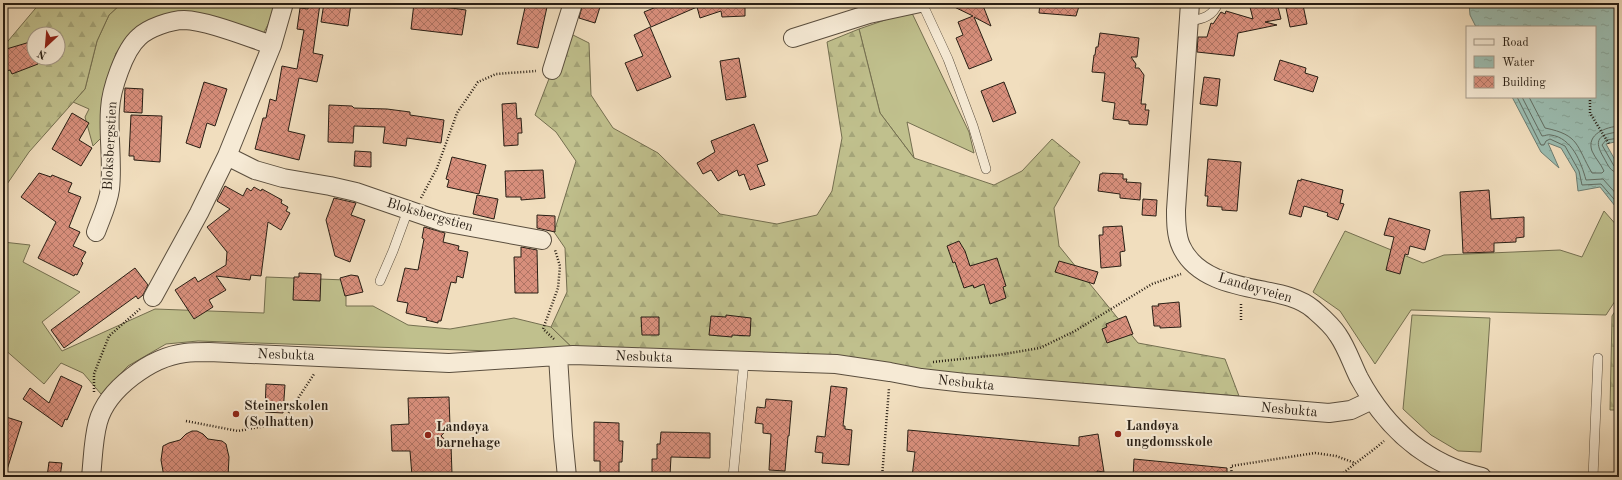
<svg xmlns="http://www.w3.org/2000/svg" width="1622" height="480" font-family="'Old Standard TT',serif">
<defs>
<pattern id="forest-firs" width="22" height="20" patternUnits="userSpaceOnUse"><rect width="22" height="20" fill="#c0c08d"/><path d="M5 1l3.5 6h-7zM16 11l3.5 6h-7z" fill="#a5a579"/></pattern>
<pattern id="water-ripples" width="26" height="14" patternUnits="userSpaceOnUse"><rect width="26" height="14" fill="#9bbcb0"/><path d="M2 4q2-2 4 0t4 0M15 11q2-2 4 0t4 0" fill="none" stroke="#86a196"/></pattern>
<pattern id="building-cross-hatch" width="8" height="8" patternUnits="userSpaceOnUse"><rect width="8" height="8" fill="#d88f7c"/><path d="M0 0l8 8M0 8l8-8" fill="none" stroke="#af7464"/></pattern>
</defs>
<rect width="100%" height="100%" fill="#f1debe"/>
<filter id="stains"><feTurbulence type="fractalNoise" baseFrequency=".005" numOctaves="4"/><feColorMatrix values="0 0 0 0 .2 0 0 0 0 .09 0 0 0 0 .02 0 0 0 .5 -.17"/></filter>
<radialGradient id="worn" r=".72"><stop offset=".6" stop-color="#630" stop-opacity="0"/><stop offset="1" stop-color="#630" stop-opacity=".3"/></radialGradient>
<!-- grass -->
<path fill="#c0c08d" stroke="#746f50" d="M122,3H274L273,15L263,34L188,15L134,32L116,53L107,83L104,135L93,146L85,117L89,109L73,102L85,89L97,41L109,15Z
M911,11L969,132L974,153L907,122L914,158L880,113L859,29Z
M1604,211L1619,228V295L1606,315L1411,310L1375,364L1340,311L1313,292L1345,231L1423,263L1444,255L1560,250L1582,257Z
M3,242L30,245L23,262L80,292L42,322L62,351L155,309L264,313L266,277L346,280V306H373L408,325L450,329L514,318L551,327L579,354L198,341L166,344L128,366L101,394L83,373L61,363L44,384L3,348Z
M1412,315L1490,318L1481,452L1458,451L1431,435L1403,409Z"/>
<!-- forest -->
<path fill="url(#forest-firs)" stroke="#746f50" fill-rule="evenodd" d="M40,3H122L109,15L97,41L85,89L29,152L3,190V47ZM34,34H58V58H34Z
M859,29L880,113L914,158L994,185L1022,171L1052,139L1080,162L1054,208L1059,246L1138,343L1225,359L1239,396L751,357L579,354L551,327L567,292L565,248L554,232L576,161L556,132L535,115L567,32L589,43L591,95L613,128L658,153L720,214L777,224L817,215L832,191L842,138L827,42Z
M1619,305V410H1610L1612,316Z"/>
<!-- water -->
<path fill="url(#water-ripples)" stroke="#6d7d72" d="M1469,3H1619V141L1606,144L1619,167V211L1600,187L1578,191L1576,173L1561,148L1548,143L1559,168L1541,152L1512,97H1595V27H1476L1470,15Z"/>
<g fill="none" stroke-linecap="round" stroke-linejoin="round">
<!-- shore -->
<path stroke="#626d62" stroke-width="1" d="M1517,97L1541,145H1544L1546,141L1550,139L1565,146L1579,171L1582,185L1601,184L1619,205
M1522,97L1542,136C1545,136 1548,134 1551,135C1572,138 1581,162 1586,180L1603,179L1619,197
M1529,97L1545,128C1580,135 1576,146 1592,173H1602L1604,171C1601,164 1595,158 1592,151C1586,134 1606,127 1619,126
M1619,132C1598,134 1593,140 1604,158C1608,165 1610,172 1619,173
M1619,138L1606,140L1602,145L1614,166L1619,168"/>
</g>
<!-- building -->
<path fill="url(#building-cross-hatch)" stroke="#281e14" d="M309,3L320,4L313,53L323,55L317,82L299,78L288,131L305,135L299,160L255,149L263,118H266L270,99L276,101L282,66L297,69L304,30L297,29L300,8L308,9Z
M324,3H351L348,26L321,22Z
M414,3L466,10L462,35L411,29Z
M526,3L547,7L538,48L517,44Z
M583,3L600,7L595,23L579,18Z
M666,3H745V16L722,17L721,11L700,18L697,7L651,27L644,12Z
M946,3H982L991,26L974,17L992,60L969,69L956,38L963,35L958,22L973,16Z
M1040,3H1080L1076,16L1039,13Z
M1249,3H1277L1281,19L1265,22L1277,25L1238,33L1234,56L1197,52L1198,37H1207L1211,23L1213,24L1221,12L1225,14L1226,11L1253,19Z
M1303,5L1307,24L1290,27L1286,8Z
M650,27L671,77L637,91L625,63L643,56L634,35Z
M1100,33L1139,38L1137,57H1131L1136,64L1135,68H1139L1144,75L1141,104H1146L1145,110H1149L1147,125L1129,124V121L1113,119L1115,103L1102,101L1105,73L1092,72L1094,55H1095L1096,47H1098Z
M30,42L34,53V58H36L38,64L12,74L10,70L6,71L3,62V50Z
M739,58L746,97L726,100L720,61Z
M1280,60L1306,68L1305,73L1318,77L1313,92L1274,80Z
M1204,77L1220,79L1217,106L1200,104Z
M204,82L227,89L215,126L207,123L200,148L186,143Z
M1004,82L1016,113L993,122L981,91Z
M125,88L143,89L142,113L124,112Z
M516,103L517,119L521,118L522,133H518V145L504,146L502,104Z
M329,105L352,106L354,108L387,109L410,112V115L444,120L441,143L407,138L406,146L383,143L385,127L354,126L353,143L328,142Z
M72,113L89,123L79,140L92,148L81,166L52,149Z
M131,115L162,116L160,162L134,160V156H129Z
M754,124L768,161L757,165L765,185L750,190L744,174L739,176L737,170L718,181L711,170L703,174L697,163L715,152L711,141Z
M355,151L371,152V167L354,166Z
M452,157L486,165L479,194L447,187L449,180L446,179Z
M1208,159L1241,162L1237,211L1222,210V207L1207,206L1208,196H1205Z
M543,170L545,198L521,200V197H506L505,171Z
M39,173L51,177L52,175L72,183L68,192L81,197L69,227L80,232L73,246L86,252L81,261L83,263L77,275L75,274L74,276L38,258L56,222L21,197Z
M1102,173L1123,174V179H1127L1126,182L1141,183L1140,200L1120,198V194L1098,191L1100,174H1102Z
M1301,179L1343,190L1340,203L1344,204L1338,220L1327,216L1328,213L1304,206L1301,217L1289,214L1298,180L1301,181Z
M225,186L243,196L247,188L251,191L254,187L261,191L262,189L282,200L281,203L288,207L286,211L290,213L281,230L268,222L261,276L251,275L250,280L216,276L226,290L209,300L213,307L194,319L175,290L195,277L198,282L226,265L227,252L207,227L230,209L217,201Z
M1489,190L1491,219L1524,217V237L1516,238V242L1494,243V252L1463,253L1460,192Z
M477,195L498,199L494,219L473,214Z
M334,198L356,203L351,215L365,220L350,262L335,256L326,220Z
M1143,199L1157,200L1156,216L1142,215Z
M537,215L555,216V232L537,228Z
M1389,218L1430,230L1425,250L1410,246L1408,255L1405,254L1400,274L1386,270L1394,237L1384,235Z
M1122,226L1125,251L1120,252L1121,266L1101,268L1099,235H1103V227Z
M424,227L445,233L443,242L459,246L458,250L468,252L463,278L457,276L456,283L451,282L441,321H438V323L426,320L427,318L406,313L408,303L397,301L405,268L418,270L424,239L422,238Z
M959,241L965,251L970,266L997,258L1006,286L1003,287L1006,298L990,304L984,284L974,288L973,285L964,288L955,262L953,263L947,246Z
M521,247L537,250L538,293H515L514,257H521Z
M1059,261L1098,272L1094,284L1055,272Z
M135,268L148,285L143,295L138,299L136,296L64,348L51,330Z
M299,273L321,274L320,301L293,300L294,277H299Z
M351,275L358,276L363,292L345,296L340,278Z
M1179,302L1181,327L1160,328V326H1154L1152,306H1159L1158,304Z
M726,315L751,318L750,336L732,335V337L709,335L711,316L726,317Z
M1126,316L1133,334L1107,343L1102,329L1107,327L1106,324Z
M641,317H659V335H642Z
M61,376L82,386L67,420L65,419L62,427L23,399L30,388L49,403Z
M266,384L285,385L283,413L265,412Z
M831,386L847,388L843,426H845V429L852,430L849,465L822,463L823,453L815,452L817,436L825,437Z
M449,397L450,426L441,436L451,445L452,474L412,476L410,451H392L391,425L409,424L408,398Z
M766,399L792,401L789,436H788L785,471L769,470L771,434L763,433V424L755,423L757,407L765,408Z
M3,416L22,422L6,473H3Z
M594,422L619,423V441H623L622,462H619V475L600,474V461H594Z
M908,430L1079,446V437L1098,434L1104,472L1097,471L1098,477H912L915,452L907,451Z
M192,431H197L203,434L208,439L222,441L226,444L229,457L228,477H164L161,460L163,446L169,443L180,440L186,434Z
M661,432L710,433V458L671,457L670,475H652V459H657V444H660Z
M1134,459L1227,468V477H1133Z
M49,462L62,463L60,477H47Z"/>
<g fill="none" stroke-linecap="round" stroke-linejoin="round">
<!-- service casing -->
<g stroke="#5a4e3e" stroke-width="10">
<path id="service" d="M922,3L948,59L973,126L986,169
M1190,21C1203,19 1213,16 1218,3
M380,281L393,251L408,210
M733,477L744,361
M1593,477L1598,358"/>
</g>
<!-- minor casing -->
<g stroke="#5a4e3e" stroke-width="20">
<path id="minor" d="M284,3L272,45L227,156L255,170L283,178L330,186L356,192L443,222L542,240
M1190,3L1176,210C1176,222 1176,235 1181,246C1195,278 1234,285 1265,291C1281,294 1300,298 1313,309C1321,316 1332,325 1338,335C1347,348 1352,364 1359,378C1386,428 1426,464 1482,477
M793,38L869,14L920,3
M552,70L573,3
M96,232C101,218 108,204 110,189C113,162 108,136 110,109C111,90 124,50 139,37C148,28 171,20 184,20C209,21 247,37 272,45
M153,297L199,213L227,156
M558,356L563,436L567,477
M91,477C93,459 93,440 98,422C107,389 151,357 185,353C193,352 201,352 209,352L449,363L573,355L836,364L890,372L921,378L965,383L1329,413L1351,410L1372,400"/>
</g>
<!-- path -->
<path stroke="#281e14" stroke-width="2.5" stroke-dasharray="1 2" stroke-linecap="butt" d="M1590,97V113L1609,144
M421,198L437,168L457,113L478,82L496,74L536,71
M1241,320V303
M554,339L543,329L558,288L560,266L555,250
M933,362L998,355L1040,348L1075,331L1152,284L1181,274
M94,392V374L109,336L141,308
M186,421L238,431L259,427L280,426L314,374
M882,477L889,388
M1232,477L1231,466L1315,453L1336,456L1355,463
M1339,477C1353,464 1369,454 1384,441"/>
<!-- service -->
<use href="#service" stroke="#f6ead5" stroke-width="9"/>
<!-- minor -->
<use href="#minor" stroke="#f6ead5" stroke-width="18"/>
</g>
<!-- markers -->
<g fill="#8f2418" stroke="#f6ead5" stroke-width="1.5">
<circle cx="236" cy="414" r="4"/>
<circle cx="1118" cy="434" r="4"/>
<circle cx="428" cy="435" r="4"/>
</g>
<g text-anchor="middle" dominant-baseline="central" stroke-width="4" stroke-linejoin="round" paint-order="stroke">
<!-- street labels -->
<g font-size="14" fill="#281e14" stroke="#f6ead5">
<text transform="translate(110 146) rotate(-87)">Bloksbergstien</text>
<text transform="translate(430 215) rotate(16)">Bloksbergstien</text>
<text transform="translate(1255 288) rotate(16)">Landøyveien</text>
<text transform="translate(286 355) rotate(2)">Nesbukta</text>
<text transform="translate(644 357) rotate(2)">Nesbukta</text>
<text transform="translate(966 383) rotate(6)">Nesbukta</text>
<text transform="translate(1289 410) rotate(5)">Nesbukta</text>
</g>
<!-- poi labels -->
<g font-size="14" font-weight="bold" fill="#281e14" stroke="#f6ead5" text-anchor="start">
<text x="244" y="406">Steinerskolen<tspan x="244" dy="16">(Solhatten)</tspan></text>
<text x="1126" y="426">Landøya<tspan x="1126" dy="16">ungdomsskole</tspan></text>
<text x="436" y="427">Landøya<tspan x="436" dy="16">barnehage</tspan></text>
</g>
</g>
<!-- margin -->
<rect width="1622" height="480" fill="none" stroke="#f1debe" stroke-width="16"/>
<rect x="4" y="4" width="1614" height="472" fill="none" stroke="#281e14" stroke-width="2"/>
<rect x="8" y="8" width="1606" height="464" fill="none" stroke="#281e14"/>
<!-- legend -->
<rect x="1466" y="26" width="130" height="72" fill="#f6ead5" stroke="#a49888"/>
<rect x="1474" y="39" width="20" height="6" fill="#f6ead5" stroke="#a49888"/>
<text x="1502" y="46" font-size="12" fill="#281e14">Road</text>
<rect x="1474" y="56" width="20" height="12" fill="url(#water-ripples)" stroke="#a49888"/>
<text x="1502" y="66" font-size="12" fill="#281e14">Water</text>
<rect x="1474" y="76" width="20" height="12" fill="url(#building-cross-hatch)" stroke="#a49888"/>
<text x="1502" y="86" font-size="12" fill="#281e14">Building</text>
<!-- north arrow -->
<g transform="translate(46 46) rotate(206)"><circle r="19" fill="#f6ead5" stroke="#a49888"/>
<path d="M0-3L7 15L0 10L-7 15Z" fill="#8f2418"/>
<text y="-6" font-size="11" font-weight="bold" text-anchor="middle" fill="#281e14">N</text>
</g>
<rect width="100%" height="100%" filter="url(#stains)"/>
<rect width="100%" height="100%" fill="url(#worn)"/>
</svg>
